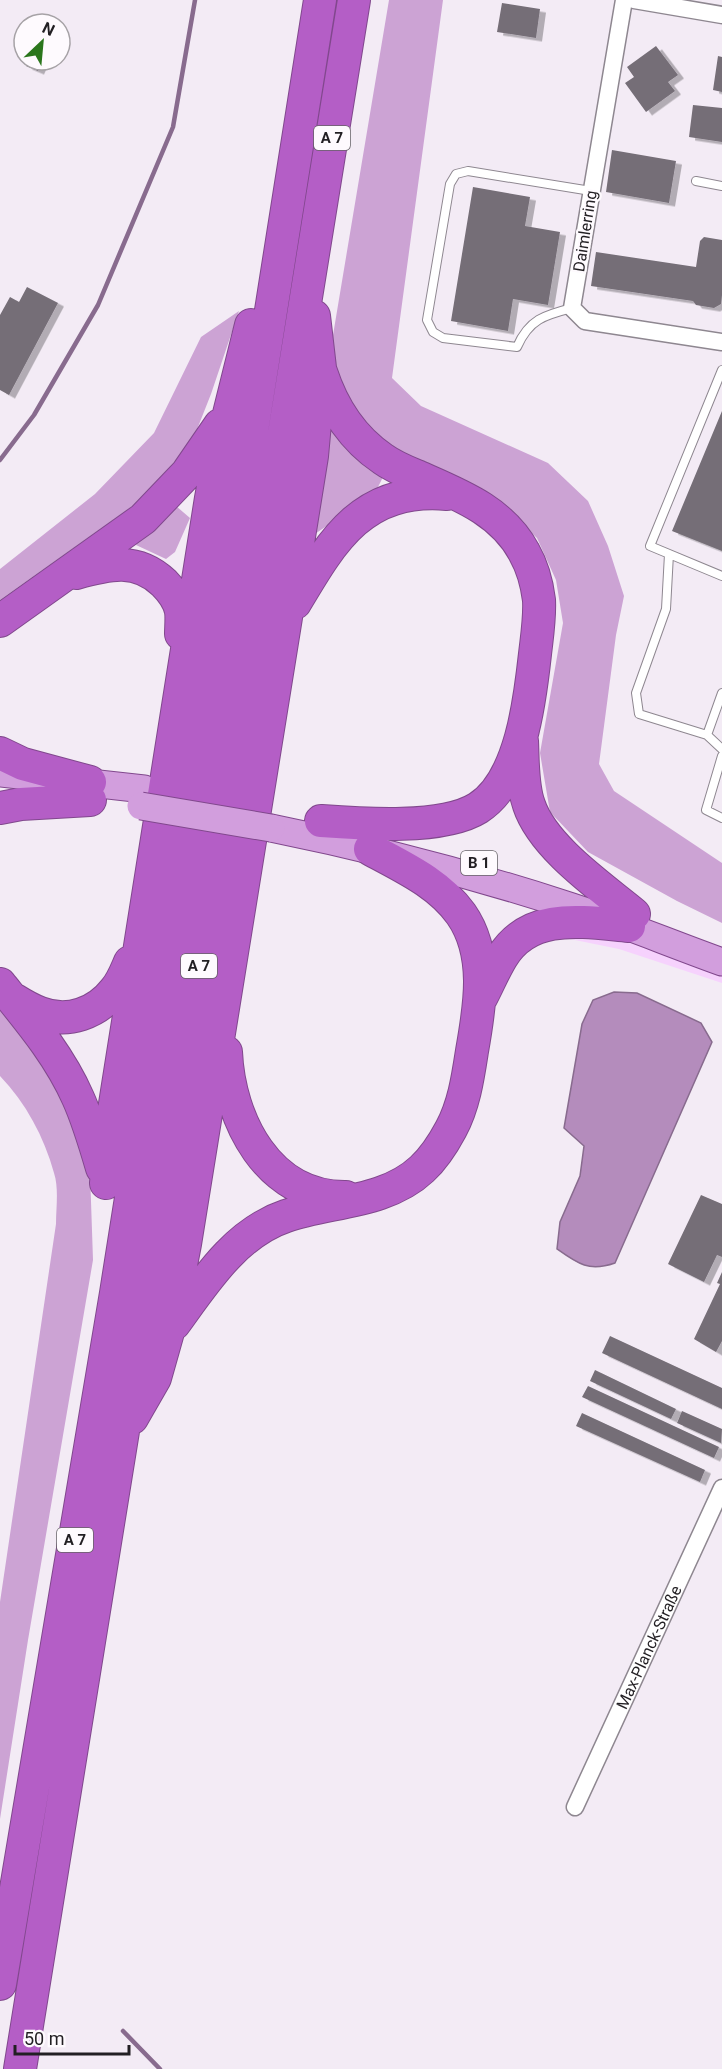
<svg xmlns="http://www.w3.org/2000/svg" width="722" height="2069" font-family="Roboto,sans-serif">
<defs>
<filter id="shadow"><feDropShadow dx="6" dy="3.5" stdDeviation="0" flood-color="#0004"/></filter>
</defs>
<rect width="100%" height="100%" fill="#f3ebf5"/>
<!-- green -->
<path fill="#f6d2fd" d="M606,932L722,969V983L619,949L560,937Z"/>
<!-- forest -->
<path fill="#cca3d4" d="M389,0H443L392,378L421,406L548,463L588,501L608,546L624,596L616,635L599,764L614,791L722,863V923L677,901L588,852L550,812L540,753L563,623L556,580L537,538L490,494L404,457L369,433L344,405L329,359Z
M239,311L211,394L196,432L176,460L137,503L0,600V569L95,494L154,433L201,337Z
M327,404L383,477L375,493L309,538Z
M176,506L190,518L175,552L166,559L136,545L152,523Z
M0,1000L52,1074L74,1119L90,1172L93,1260L28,1640L0,1819V1602L56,1224C56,1208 59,1188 54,1173C44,1137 26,1103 0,1076Z"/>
<!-- water -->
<path fill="#b48cbc" stroke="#886b8e" stroke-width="1.5" d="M614,992L637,993L701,1023L712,1042L615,1263C589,1272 578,1264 557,1249L560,1222L580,1176L584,1146L564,1128L582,1024L593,1000Z"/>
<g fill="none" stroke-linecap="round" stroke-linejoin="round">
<!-- stream -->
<path stroke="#886b8e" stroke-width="4.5" d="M0,460L34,415L98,305L173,127L195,0
M123,2031L160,2069"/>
</g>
<!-- building -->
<path fill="#756e77" filter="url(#shadow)" d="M502,3L540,9L536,38L497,32Z
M656,46L678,75L668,82L675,91L646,112L625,83L634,77L627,67Z
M718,56L722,57V92L713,90Z
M29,60H43L38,71L26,66Z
M693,105L722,108V142L689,137Z
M612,150L676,161L669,203L606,192Z
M473,187L530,197L525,226L560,232L548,305L513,299L508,331L451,321Z
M704,237L722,240V295L721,304L714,308L696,305L693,301L591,286L596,252L696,267L700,241Z
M27,287L58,303L9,395L0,390V315L10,297L19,302Z
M722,411V551L672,531Z
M701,1195L722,1204V1257L717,1255L704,1282L668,1264Z
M722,1272V1341L716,1352L694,1339L720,1284L717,1283Z
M610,1336L722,1388V1409L602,1353Z
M595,1370L676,1409L671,1419L590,1381Z
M588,1386L719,1447L714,1458L582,1397Z
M682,1411L722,1429L721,1443L677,1423Z
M582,1413L705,1470L700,1482L576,1426Z"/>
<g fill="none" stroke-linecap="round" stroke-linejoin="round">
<!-- service casing -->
<g stroke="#8e8790" stroke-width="10">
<path id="service" d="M696,181L722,186
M572,308C545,315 529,319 517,347L443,338L433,332L427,320L450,184L456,174L468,171L591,191
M722,370L650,546L722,576
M669,554L666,609L636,693L639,714L707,735L722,693
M707,735L722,749
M722,756L706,810L722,818"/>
</g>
<!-- minor casing -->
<g stroke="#8e8790" stroke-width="19">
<g id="minor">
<path d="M624,0L572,308L585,321L722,342"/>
<path d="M634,0L722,15"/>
<path id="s1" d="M575,1807L722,1488"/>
</g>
</g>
<!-- primary casing -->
<g stroke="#81488d" stroke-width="29">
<path id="primary" d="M0,773L144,789
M271,828C370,848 467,873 563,904C617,921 669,943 722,962"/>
</g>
<!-- motorway casing -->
<g stroke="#81488d" stroke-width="34">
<path id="motorway" d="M321,372C332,406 352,438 383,459C394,467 407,472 419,477C460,495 502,511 524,552C532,566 537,584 539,600C540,618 537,636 535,654C530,700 521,781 478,808C443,830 362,824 321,821
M76,573C109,564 137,557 164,583C171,590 179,601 181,611C182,618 181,627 181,634
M295,603C333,539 363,487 447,494
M0,621L143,519L187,473L220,425
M522,741C523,761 522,786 529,805C543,847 600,886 634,914
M0,753L23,764L90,782
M0,808L21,804L90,800
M0,984C29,1020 59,1055 78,1098C88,1120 95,1144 102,1168
M481,998C488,985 494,970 502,957C530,911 584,922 629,926
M15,1000C23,1005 32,1010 40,1013C68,1024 97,1013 115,990C122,982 126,971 130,962
M226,1052C229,1120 268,1198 346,1197
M106,1183L112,1123L211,498L219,454L251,325
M174,1324C204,1283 235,1233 286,1216C330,1201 386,1203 422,1169C434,1158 443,1144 451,1129C464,1105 468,1077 472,1051C480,1006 489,954 461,914C439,883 403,867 370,849
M132,1418L155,1378L168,1332L185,1244L312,456L320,368L314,316
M0,1984L116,1293L320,0
M20,2069L354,0"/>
</g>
<!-- service -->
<use href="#service" stroke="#fff" stroke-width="8"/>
<!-- minor -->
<use href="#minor" stroke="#fff" stroke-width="16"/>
<!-- primary -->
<use href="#primary" stroke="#d29edd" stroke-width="27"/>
<!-- motorway -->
<use href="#motorway" stroke="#b45ec6" stroke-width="32"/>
<!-- primary-bridge casing -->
<g stroke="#81488d" stroke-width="29" stroke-linecap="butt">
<path id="primary-bridge" d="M141,806L271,828"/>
</g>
<!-- primary-bridge -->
<use href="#primary-bridge" stroke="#d29edd" stroke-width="27"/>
</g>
<g text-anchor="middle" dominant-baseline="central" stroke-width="4.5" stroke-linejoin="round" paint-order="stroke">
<!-- shield labels -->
<g fill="#fefafe" stroke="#646165" stroke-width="1.5">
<rect x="314" y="126" width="36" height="24" rx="4.5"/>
<rect x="461" y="851" width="36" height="24" rx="4.5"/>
<rect x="181" y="954" width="36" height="24" rx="4.5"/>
<rect x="57" y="1528" width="36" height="24" rx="4.5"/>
</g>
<g font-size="15" font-weight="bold" fill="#221f23">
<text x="332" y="138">A 7</text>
<text x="479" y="863">B 1</text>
<text x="199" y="966">A 7</text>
<text x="75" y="1540">A 7</text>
</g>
<!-- street labels -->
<g font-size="16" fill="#221f23" stroke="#fefafe">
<text transform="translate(585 231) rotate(-81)">Daimlerring</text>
<text stroke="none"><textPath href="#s1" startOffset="176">Max-Planck-Straße</textPath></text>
</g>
</g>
<!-- north arrow -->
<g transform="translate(42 42) rotate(26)"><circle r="28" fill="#fefafe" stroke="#a6a2a6" stroke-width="1.5"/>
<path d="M0-4.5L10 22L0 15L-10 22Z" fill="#2b761c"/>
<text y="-9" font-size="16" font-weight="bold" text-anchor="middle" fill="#221f23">N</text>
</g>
<!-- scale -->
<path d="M15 2045v9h114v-9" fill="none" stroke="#221f23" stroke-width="3"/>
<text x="24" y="2045" font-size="18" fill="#221f23" stroke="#fefafe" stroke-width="4.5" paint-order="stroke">50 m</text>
</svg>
